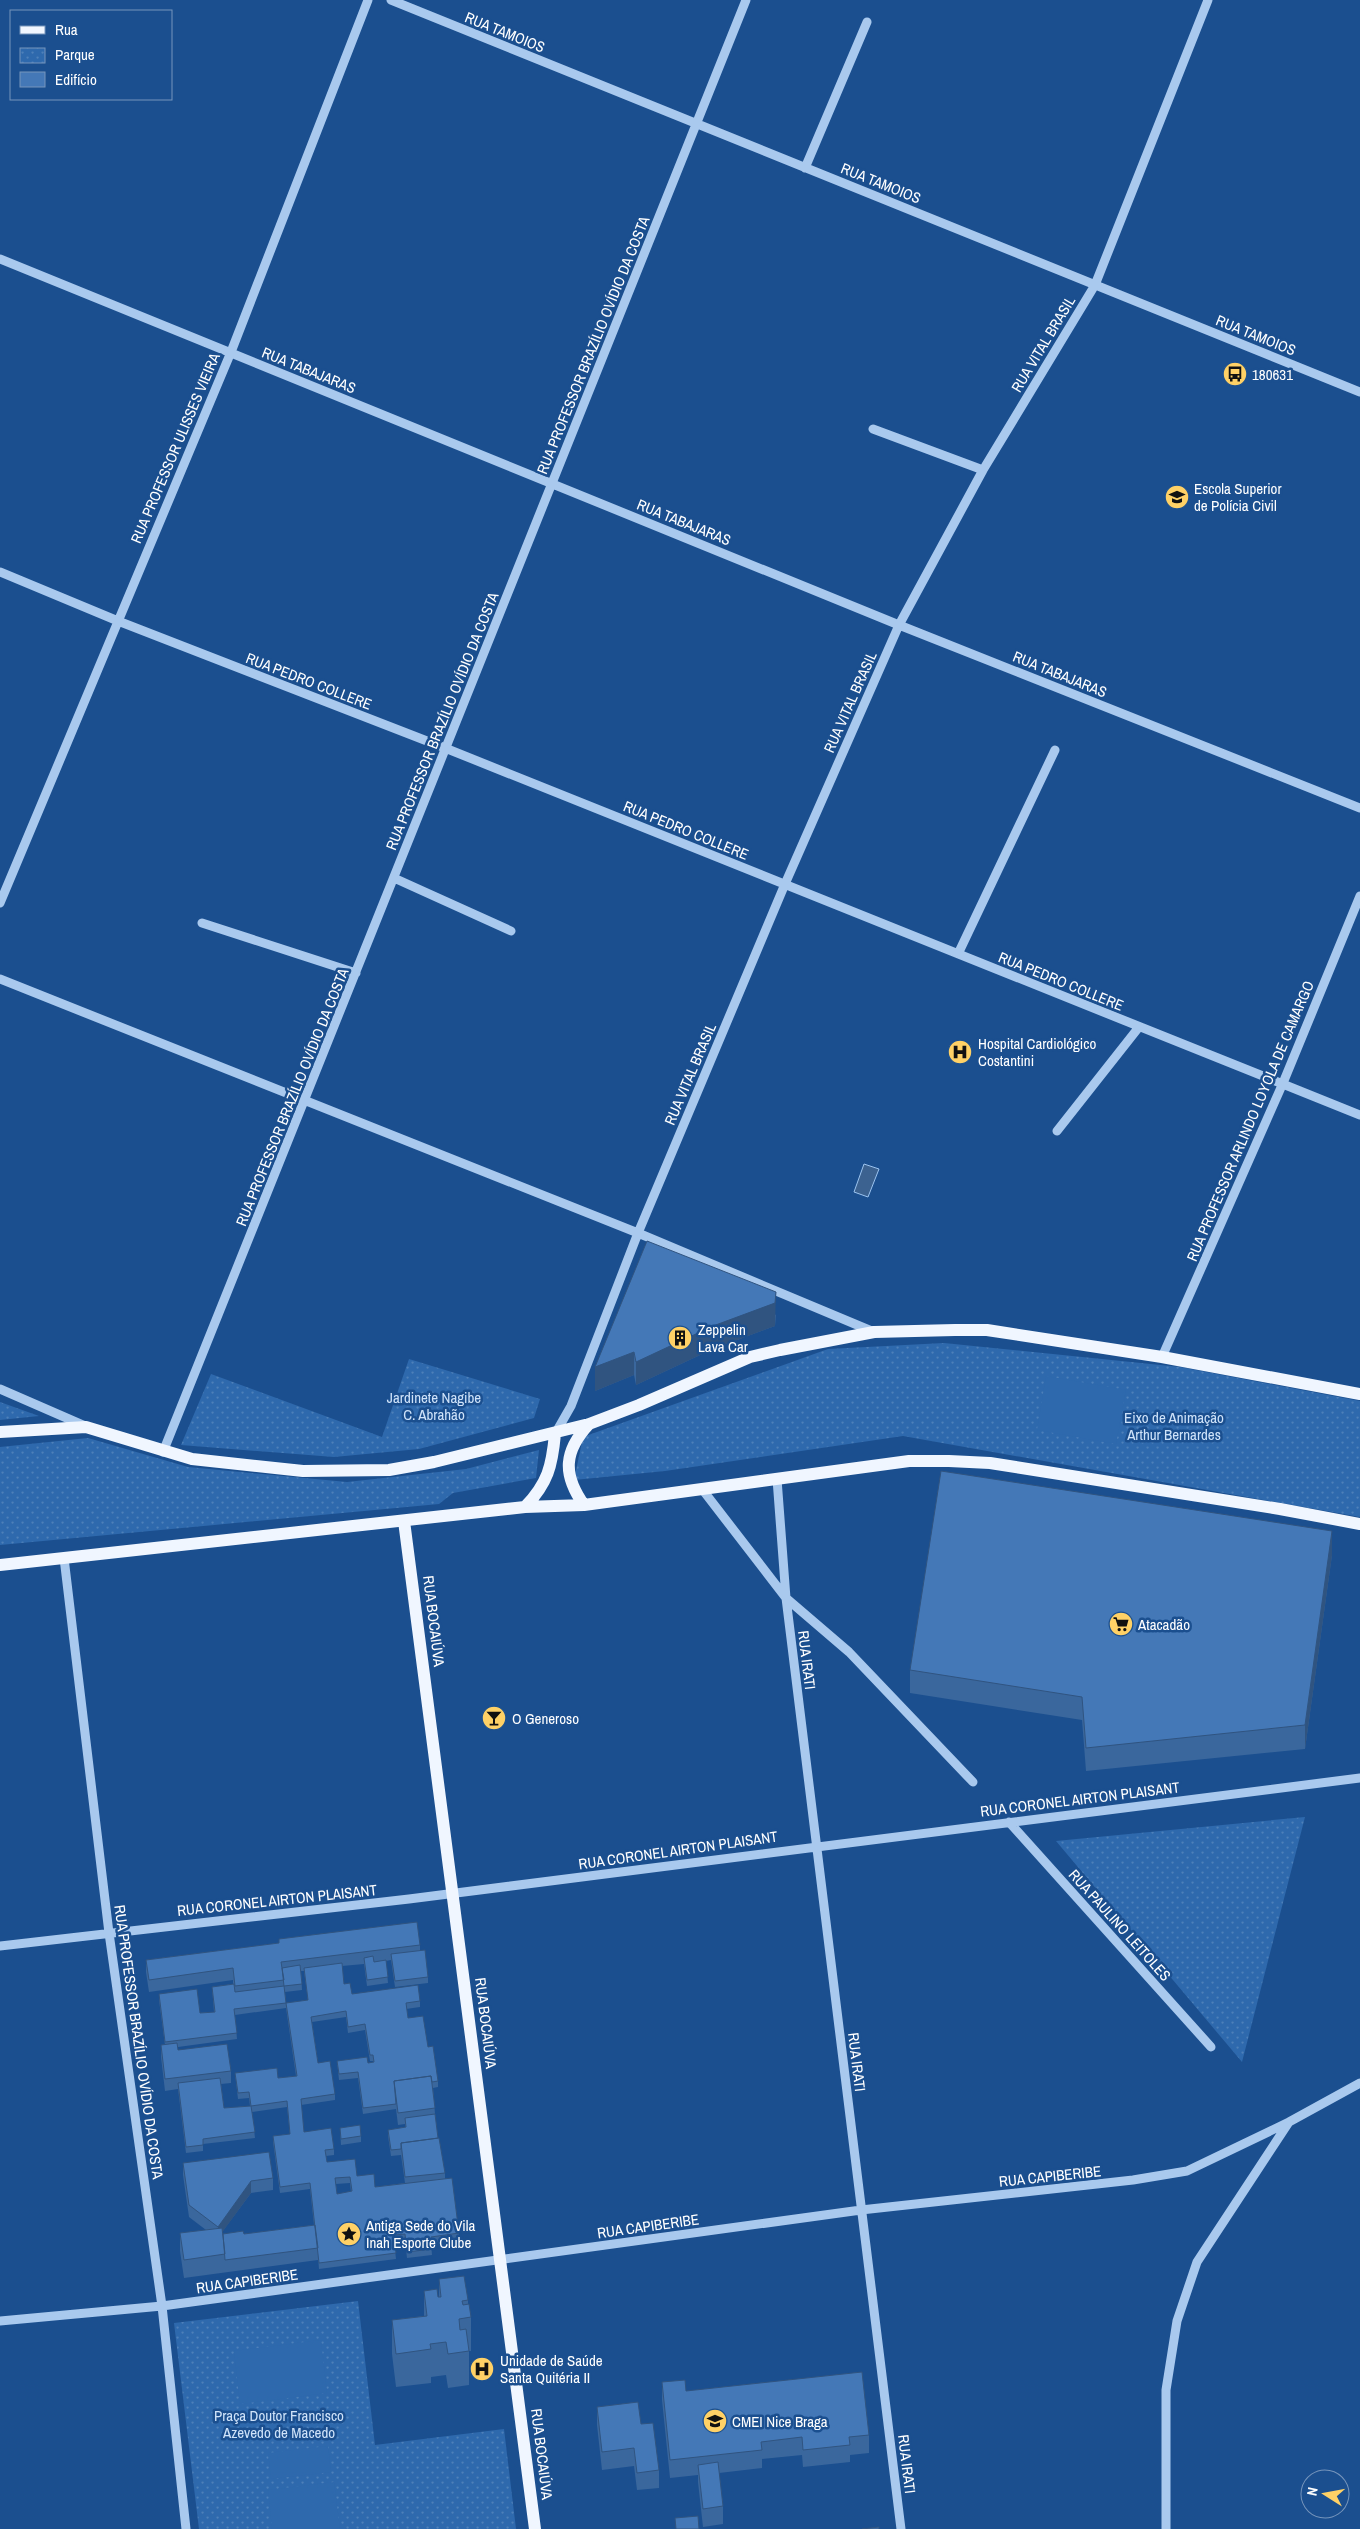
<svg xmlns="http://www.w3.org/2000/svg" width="1360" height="2529" font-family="'Archivo Narrow',sans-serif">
<defs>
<pattern id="park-dots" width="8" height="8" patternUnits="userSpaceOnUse" patternTransform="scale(1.25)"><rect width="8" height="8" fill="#2e69ad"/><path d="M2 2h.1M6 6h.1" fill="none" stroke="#4d80b9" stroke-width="1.8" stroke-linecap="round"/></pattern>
</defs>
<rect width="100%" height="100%" fill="#1b4f8f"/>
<!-- park -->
<path fill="url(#park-dots)" d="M944,1343L1180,1367L1360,1401V1517L903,1436L665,1471L574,1480L583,1437L828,1349Z
M409,1359L540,1399L534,1418L419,1449L334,1457L181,1445L211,1374L382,1437Z
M0,1402L39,1416L0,1420Z
M88,1438L188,1467L347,1482L466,1469L539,1450L536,1478L453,1493L439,1504L0,1545V1447Z
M1305,1817L1242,2062L1056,1841Z
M358,2301L375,2445L504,2429L516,2529H199L174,2323Z"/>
<!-- pitch -->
<path fill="#2e69ad" d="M1046,1376L1126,1390L1116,1444L1037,1430Z
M321,2340L327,2393L240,2404L234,2351Z
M328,2446L331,2472L271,2479L268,2453Z
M334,2482L340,2529H272L268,2490Z"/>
<!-- water -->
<path fill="#3c6290" stroke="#9cc4f0" d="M864,1164L879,1169L868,1197L854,1192Z"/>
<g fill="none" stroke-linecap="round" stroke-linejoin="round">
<!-- minor -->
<path stroke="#a9c9ee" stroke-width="9" d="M391,0L1360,392
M805,168L867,22
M0,259L899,625L1360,808
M873,429L983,470
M0,572L118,621L445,748L1360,1115
M394,878L511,931
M0,903L231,352L368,0
M202,923L356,973
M958,954L1055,750
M0,979L638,1233L874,1332
M1057,1131L1139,1027
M1162,1357L1283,1083L1360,896
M0,1389L85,1426
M555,1434L571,1406L638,1233L785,884L899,625L983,470L1095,285L1208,0
M163,1452L746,0
M777,1479L786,1598L901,2529
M702,1489L786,1598L849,1652L973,1782
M64,1558L109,1933L162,2306L186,2529
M1009,1822L1211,2047
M0,1946L409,1899L1360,1778
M0,2321L162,2306L861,2210L1133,2180L1187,2171L1289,2122
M1166,2529V2390L1177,2321L1197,2262L1289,2122L1360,2083"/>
<!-- major -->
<path stroke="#f0f6ff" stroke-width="12" d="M0,1432L86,1427L192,1459L303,1471L389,1470L434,1462L589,1424L639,1405L750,1357L780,1350L874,1332L955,1330H987L1162,1357L1360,1394
M584,1505C562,1474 564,1451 589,1424
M525,1507C548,1483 552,1466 555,1434
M404,1521L535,2529
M0,1565L525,1507L584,1505L909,1461H949L990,1463L1280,1509L1360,1524"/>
</g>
<!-- wall -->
<path fill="#3a679d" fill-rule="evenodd" d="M647,1241L776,1315L775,1326L713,1349L636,1385L634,1375L595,1391Z
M1332,1555L1305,1749L1086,1771L1082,1720L910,1693V1670Z
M279,1939L420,1945V1951L428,1977V1983L395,1987L391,1960L386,1961L388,1983L367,1986L364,1964L342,1966L344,1984L352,1994L420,2001V2007L406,2009L408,2018L428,2047L438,2081V2087L433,2088L435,2114L438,2138L445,2173V2178L459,2233V2239L431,2243L432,2255L407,2258L405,2240L394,2241L396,2259L319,2269L318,2257V2260L184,2278L180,2251V2233L206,2230L189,2217L183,2175V2163L273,2178V2190L251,2193L222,2232L223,2234H244L314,2225L310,2189L280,2193L273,2142V2136L290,2134L287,2107L252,2112L255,2138L203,2144V2151L186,2153L178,2089L165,2091L161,2057V2045H165L159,2000V1994L200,2013L214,2012L212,1987L233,1984V1980L149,1992L146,1972V1960L279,1943ZM301,1971H304L308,2000L286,2003L285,1992L302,1990ZM286,2008L296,2076L278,2078L235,2073L238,2099L249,2098L250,2106L224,2108L221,2084L231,2083V2071L178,2050V2047L237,2039L235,2015ZM346,2017L348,2033L365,2030L370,2061H373V2062L368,2063L337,2061L339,2080L358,2078L363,2114L396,2109L398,2125L405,2124V2127L388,2130V2136L391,2156L401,2155L405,2183L375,2187L357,2176L327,2162L326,2156L334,2155V2149L304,2132L301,2105L335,2100V2094L318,2063L312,2022ZM350,2183L351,2192L337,2194L336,2184Z
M340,2128L361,2136V2142L341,2145Z
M439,2279L468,2300V2304L471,2317V2351H469V2385L448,2388L446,2375L431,2377V2383L396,2387L392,2354V2320L424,2316V2291L439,2297Z
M662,2382L686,2391L869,2435V2453L850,2455V2462L803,2467L802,2455L762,2459V2468L719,2473L723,2506V2524L703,2527L698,2482V2475L670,2478L662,2400Z
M597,2407L641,2424L659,2470V2488L637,2490L634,2466L602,2470L597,2425Z"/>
<!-- shaded-wall -->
<path fill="#305480" d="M776,1292L775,1326L713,1349L636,1385V1362Z
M634,1352V1375L595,1391V1367Z
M1332,1531V1555L1305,1749V1725Z
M251,2181V2193L218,2238V2227Z"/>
<!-- building -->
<path fill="#4478b7" stroke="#305480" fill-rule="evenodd" d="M647,1241L776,1292L775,1303L713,1326L636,1362L634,1352L595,1367Z
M941,1471L1332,1531L1305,1725L1086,1748L1082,1697L910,1670Z
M417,1922L420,1945L281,1962L284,1980L235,1986L233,1968L149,1980L146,1960L279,1943V1939Z
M425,1950L428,1977L395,1981L391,1954Z
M373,1956L374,1962L386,1960L388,1977L367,1980L364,1958Z
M342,1963L344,1984L350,1983L352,1994L418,1985L420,2001L406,2003L408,2018L423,2016L428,2047L433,2046L438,2081L432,2082L431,2076L394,2081L396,2104L363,2108L358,2072L339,2074L337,2061L367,2057L368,2063L374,2062L373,2055H370L365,2024L348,2027L346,2011L311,2017L318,2063L330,2061L335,2094L301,2099L304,2132L331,2128L334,2149L325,2150L327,2162L355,2159L357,2176L374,2174L375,2187L452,2178L459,2233L431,2237L432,2249L407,2252L405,2234L394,2235L396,2253L319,2263L310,2183L280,2187L273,2136L290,2134L287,2101L251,2106L249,2092L238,2093L235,2073L277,2068L278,2078L297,2076L286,2003L308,2000L304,1968ZM350,2177L352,2191L337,2194L335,2178Z
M300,1965L302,1984L284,1986L282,1968Z
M234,1984L235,1992L284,1986L286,2003L234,2009L237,2033L165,2042L159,1994L197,1989L200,2013L215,2012L212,1987Z
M177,2043L178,2050L227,2044L231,2071L165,2079L161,2045Z
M431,2076L435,2108L398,2113L394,2081Z
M220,2078L224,2108L251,2106L255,2132L203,2139V2145L186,2147L178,2083Z
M435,2114L438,2138L401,2143V2149L391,2150L388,2130L406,2127L405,2118Z
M360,2125L361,2136L341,2139L340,2128Z
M439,2138L445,2173L405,2177L401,2143Z
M269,2152L273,2178L251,2181L218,2227L189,2205L183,2163Z
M315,2225L318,2248L225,2260L223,2234L243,2231L244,2234Z
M222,2228L225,2254L184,2260L180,2233Z
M464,2276L468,2300L462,2301L463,2305L469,2304L471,2317L459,2319L460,2330L466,2329L469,2351L448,2354L446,2342L430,2344L431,2349L396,2354L392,2320L427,2316L424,2291L437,2289L438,2297H441L439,2279Z
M862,2372L869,2435L849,2437L850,2445L803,2450L802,2437L761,2442L762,2450L670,2460L662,2382L685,2380L686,2391Z
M638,2402L641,2424L653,2423L659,2470L637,2473L634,2448L602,2452L597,2407Z
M718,2462L723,2506L703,2509L698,2465Z
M698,2516L699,2529H676L675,2518Z
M879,2527V2529H862Z"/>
<!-- icons -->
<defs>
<g id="bus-disc" transform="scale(1.25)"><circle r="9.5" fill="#ffd166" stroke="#1b4f8f"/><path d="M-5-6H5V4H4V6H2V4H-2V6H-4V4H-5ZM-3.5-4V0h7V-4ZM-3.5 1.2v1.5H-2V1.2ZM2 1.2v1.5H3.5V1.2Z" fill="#111"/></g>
<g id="university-disc" transform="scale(1.25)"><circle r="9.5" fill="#ffd166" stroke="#1b4f8f"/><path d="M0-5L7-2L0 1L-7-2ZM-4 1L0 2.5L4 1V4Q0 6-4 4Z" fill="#111"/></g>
<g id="hospital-disc" transform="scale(1.25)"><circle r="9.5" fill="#ffd166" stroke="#1b4f8f"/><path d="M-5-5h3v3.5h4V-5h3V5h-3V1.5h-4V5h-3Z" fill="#111"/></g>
<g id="building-disc" transform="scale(1.25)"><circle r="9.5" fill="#ffd166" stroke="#1b4f8f"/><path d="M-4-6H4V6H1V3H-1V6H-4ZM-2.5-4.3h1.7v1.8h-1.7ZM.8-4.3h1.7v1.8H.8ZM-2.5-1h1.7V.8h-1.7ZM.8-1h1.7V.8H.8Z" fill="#111"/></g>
<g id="supermarket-disc" transform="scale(1.25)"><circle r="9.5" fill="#ffd166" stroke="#1b4f8f"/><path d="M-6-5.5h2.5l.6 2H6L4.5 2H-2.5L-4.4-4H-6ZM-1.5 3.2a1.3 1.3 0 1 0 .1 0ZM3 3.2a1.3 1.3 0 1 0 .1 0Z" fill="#111"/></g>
<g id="bar-disc" transform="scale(1.25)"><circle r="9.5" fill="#ffd166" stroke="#1b4f8f"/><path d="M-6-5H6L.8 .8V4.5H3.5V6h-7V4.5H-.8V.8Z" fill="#111"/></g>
<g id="sight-disc" transform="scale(1.25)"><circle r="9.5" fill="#ffd166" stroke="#1b4f8f"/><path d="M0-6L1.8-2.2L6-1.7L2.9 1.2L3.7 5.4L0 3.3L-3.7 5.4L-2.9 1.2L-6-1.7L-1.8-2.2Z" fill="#111"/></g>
<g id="school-disc" transform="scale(1.25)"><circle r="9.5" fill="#ffd166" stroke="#1b4f8f"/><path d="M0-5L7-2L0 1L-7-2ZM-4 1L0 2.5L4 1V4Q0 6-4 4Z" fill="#111"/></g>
</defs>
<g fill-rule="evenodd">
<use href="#bus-disc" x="1235" y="374"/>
<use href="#university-disc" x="1177" y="497"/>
<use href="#hospital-disc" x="960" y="1052"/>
<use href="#building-disc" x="680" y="1338"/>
<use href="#supermarket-disc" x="1121" y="1624"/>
<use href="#bar-disc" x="494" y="1718"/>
<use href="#sight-disc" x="349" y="2234"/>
<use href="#hospital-disc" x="482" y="2369"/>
<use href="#school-disc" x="715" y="2421"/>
</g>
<g text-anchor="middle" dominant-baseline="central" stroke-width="5" stroke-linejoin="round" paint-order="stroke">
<!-- street labels -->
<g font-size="15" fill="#fff" stroke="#1b4f8f">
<text transform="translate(505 32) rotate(22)">RUA TAMOIOS</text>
<text transform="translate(881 183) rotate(22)">RUA TAMOIOS</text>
<text transform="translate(1256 335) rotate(22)">RUA TAMOIOS</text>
<text transform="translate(1043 344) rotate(-59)">RUA VITAL BRASIL</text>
<text transform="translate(593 345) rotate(-68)">RUA PROFESSOR BRAZÍLIO OVÍDIO DA COSTA</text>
<text transform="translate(309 370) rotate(22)">RUA TABAJARAS</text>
<text transform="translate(175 448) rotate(-67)">RUA PROFESSOR ULISSES VIEIRA</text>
<text transform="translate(684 522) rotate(22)">RUA TABAJARAS</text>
<text transform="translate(1060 674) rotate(22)">RUA TABAJARAS</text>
<text transform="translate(309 681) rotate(21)">RUA PEDRO COLLERE</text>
<text transform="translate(850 702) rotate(-66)">RUA VITAL BRASIL</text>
<text transform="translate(442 721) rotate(-68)">RUA PROFESSOR BRAZÍLIO OVÍDIO DA COSTA</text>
<text transform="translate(686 830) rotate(22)">RUA PEDRO COLLERE</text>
<text transform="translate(1061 981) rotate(22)">RUA PEDRO COLLERE</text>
<text transform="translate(690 1074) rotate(-67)">RUA VITAL BRASIL</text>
<text transform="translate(292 1097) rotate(-68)">RUA PROFESSOR BRAZÍLIO OVÍDIO DA COSTA</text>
<text transform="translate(1250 1121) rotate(-67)">RUA PROFESSOR ARLINDO LOYOLA DE CAMARGO</text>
<text transform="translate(434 1621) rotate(83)">RUA BOCAIÚVA</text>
<text transform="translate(807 1660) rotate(83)">RUA IRATI</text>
<text transform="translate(1080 1799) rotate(-7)">RUA CORONEL AIRTON PLAISANT</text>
<text transform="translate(678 1850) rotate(-8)">RUA CORONEL AIRTON PLAISANT</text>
<text transform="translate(277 1900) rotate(-6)">RUA CORONEL AIRTON PLAISANT</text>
<text transform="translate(1120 1925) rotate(48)">RUA PAULINO LEITOLES</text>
<text transform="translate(486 2023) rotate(83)">RUA BOCAIÚVA</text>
<text transform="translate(139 2042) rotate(82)">RUA PROFESSOR BRAZÍLIO OVÍDIO DA COSTA</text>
<text transform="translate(857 2062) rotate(83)">RUA IRATI</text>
<text transform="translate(1050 2176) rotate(-6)">RUA CAPIBERIBE</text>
<text transform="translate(648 2226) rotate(-8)">RUA CAPIBERIBE</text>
<text transform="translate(247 2281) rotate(-8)">RUA CAPIBERIBE</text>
<text transform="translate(542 2454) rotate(83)">RUA BOCAIÚVA</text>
<text transform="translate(907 2464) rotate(83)">RUA IRATI</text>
</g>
<!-- poi labels -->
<g font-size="15" fill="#fff" stroke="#1b4f8f" text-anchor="start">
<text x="1252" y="374">180631</text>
<text x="1194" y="488">Escola Superior<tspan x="1194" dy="17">de Polícia Civil</tspan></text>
<text x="978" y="1043">Hospital Cardiológico<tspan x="978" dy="17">Costantini</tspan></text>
<text x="698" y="1329">Zeppelin<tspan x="698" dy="17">Lava Car</tspan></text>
<text x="1138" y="1624">Atacadão</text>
<text x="512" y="1718">O Generoso</text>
<text x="366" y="2225">Antiga Sede do Vila<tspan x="366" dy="17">Inah Esporte Clube</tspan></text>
<text x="500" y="2360">Unidade de Saúde<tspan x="500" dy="17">Santa Quitéria II</tspan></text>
<text x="732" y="2421">CMEI Nice Braga</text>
</g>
<!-- park labels -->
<g font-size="15" fill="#cfe3fa" stroke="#1b4f8f">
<text x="434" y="1397">Jardinete Nagibe<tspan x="434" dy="17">C. Abrahão</tspan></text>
<text x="1174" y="1417">Eixo de Animação<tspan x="1174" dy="17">Arthur Bernardes</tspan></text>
<text x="279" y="2415">Praça Doutor Francisco<tspan x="279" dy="17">Azevedo de Macedo</tspan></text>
</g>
</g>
<!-- legend -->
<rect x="10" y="10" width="162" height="90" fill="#1b4f8f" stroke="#7695bc"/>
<rect x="20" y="26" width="25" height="8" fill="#f0f6ff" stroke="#7695bc"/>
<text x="55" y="35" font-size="15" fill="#ffffff">Rua</text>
<rect x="20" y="48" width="25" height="15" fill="url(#park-dots)" stroke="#7695bc"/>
<text x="55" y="60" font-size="15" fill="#ffffff">Parque</text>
<rect x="20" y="72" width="25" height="15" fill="#4478b7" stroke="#7695bc"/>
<text x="55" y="85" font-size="15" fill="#ffffff">Edifício</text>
<!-- north arrow -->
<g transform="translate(1325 2494) rotate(281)"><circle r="24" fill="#1b4f8f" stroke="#7695bc"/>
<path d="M0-4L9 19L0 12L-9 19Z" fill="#ffd166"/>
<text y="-8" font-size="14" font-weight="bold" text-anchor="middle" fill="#ffffff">N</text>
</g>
</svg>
